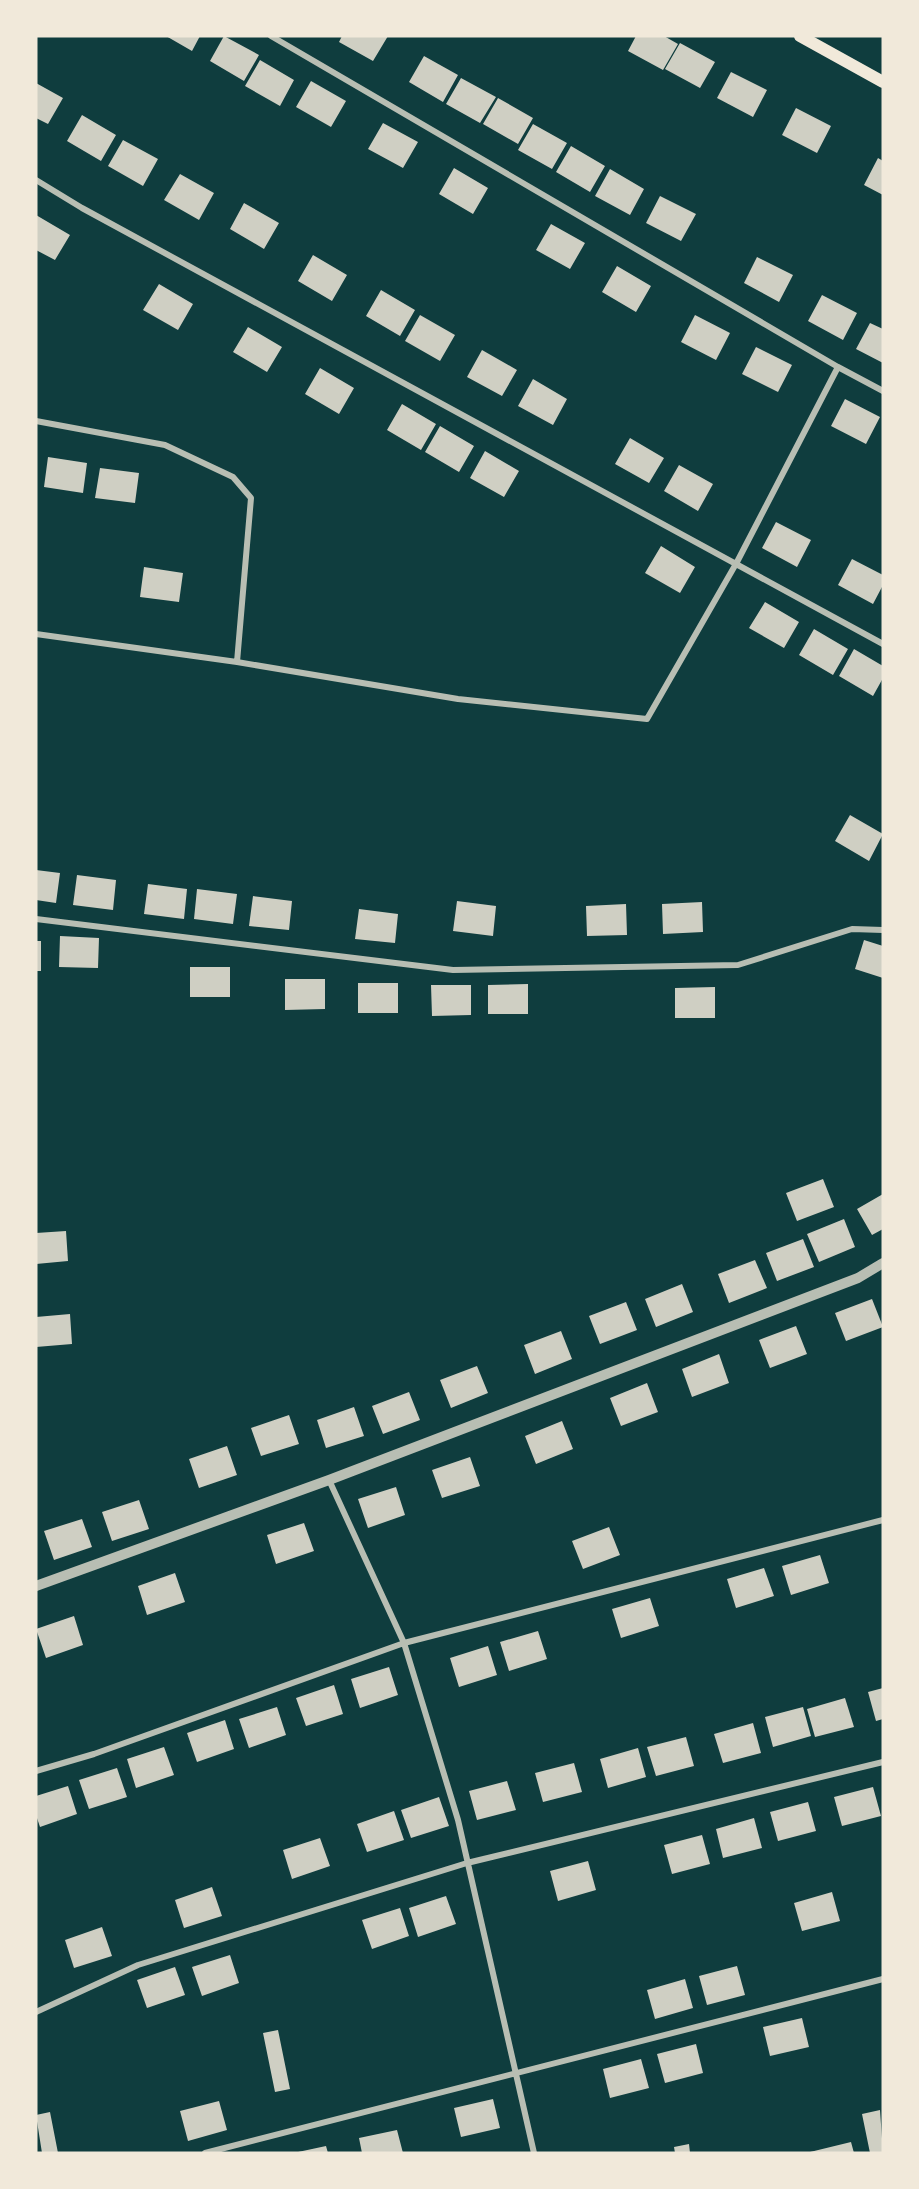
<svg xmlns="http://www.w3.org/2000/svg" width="919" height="2189" font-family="Montserrat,sans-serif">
<rect width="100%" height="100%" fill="#0f3d3e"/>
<!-- building -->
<path fill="#cfcfc3" d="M166,36H200L192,51Z
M224,36L259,55L244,81L210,61Z
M342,36H388L373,61L339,42Z
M636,36H664L678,44L663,70L628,51Z
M680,43L715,62L700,88L665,69Z
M424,56L458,75L443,102L409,82Z
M260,60L294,80L280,106L245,86Z
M731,72L767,90L753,117L717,98Z
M461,78L496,97L480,123L446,104Z
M311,81L346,101L331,127L296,107Z
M36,83L63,98L48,124L36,118Z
M498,98L533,118L518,144L483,124Z
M796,108L831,126L817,153L782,135Z
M82,115L116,135L101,161L67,141Z
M383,123L418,142L403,168L368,149Z
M533,124L567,143L552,169L518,150Z
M123,140L158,159L143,186L108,166Z
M571,146L605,166L590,192L556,172Z
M878,158L883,161V195L864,185Z
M454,168L488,188L473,214L439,194Z
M610,169L644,189L630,215L595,196Z
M180,174L214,193L199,220L164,200Z
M660,196L696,214L681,241L646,223Z
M244,203L279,223L264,249L230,229Z
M36,215L70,235L55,260L36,250Z
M551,224L585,243L570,269L536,250Z
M313,255L347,275L332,301L298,281Z
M757,257L793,275L779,302L744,283Z
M617,266L651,286L636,312L602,292Z
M159,284L193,304L178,330L143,310Z
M381,290L415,310L400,336L366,316Z
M822,295L857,313L843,340L808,321Z
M420,315L455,335L440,361L405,341Z
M695,315L730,333L716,360L681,342Z
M870,323L883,329V363L856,349Z
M248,327L282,347L267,372L233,352Z
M756,347L792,365L778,392L742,374Z
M482,350L517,370L502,396L467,377Z
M320,368L354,388L339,414L305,394Z
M533,379L567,399L553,425L518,406Z
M845,399L880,417L866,444L831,426Z
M402,404L436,424L421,450L387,430Z
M440,426L474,446L459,472L425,452Z
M630,438L664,458L649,483L615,464Z
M485,451L519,471L504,497L470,478Z
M48,457L87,463L83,493L44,487Z
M679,465L713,484L698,511L664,491Z
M100,468L139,473L135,503L95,498Z
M776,522L811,540L797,567L762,548Z
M661,546L695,567L680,593L645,573Z
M852,559L883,575V585L873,604L838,585Z
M144,567L183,573L179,602L140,597Z
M765,602L799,622L784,648L749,628Z
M814,629L848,649L833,675L799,655Z
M854,649L883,666V678L873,696L839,676Z
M850,815L883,834L869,861L835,841Z
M36,870L60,873L56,903L36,900Z
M77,875L116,880L113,910L73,905Z
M148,884L187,889L184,919L144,914Z
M197,889L237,894L233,924L194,919Z
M253,896L292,901L289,930L249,926Z
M457,901L496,906L493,936L453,931Z
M702,902L703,932L663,934L662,904Z
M626,904L627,935L587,936L586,906Z
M359,909L398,914L395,943L355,939Z
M60,936L99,938L98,968L59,967Z
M864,940L883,946V978L855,969Z
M36,941H41V971H36Z
M190,967H230V997H190Z
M285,979H325V1009L285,1010Z
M358,983H398V1013H358Z
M528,984V1014H488V985Z
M431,985H471V1015L432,1016Z
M715,987V1018H675V988Z
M823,1179L834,1207L797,1221L786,1193Z
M883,1194V1229L872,1235L857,1209Z
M844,1219L855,1247L819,1262L807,1234Z
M66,1231L68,1261L36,1264V1233Z
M803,1239L814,1267L777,1281L766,1253Z
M755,1260L767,1288L729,1303L718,1274Z
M682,1284L693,1312L656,1327L645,1299Z
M872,1299L883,1327L846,1341L835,1313Z
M626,1302L637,1330L600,1344L589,1316Z
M70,1314L72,1344L36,1347V1317Z
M796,1326L807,1354L770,1368L759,1340Z
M561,1331L572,1359L535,1374L524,1345Z
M719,1354L729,1383L692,1397L682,1369Z
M477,1366L488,1393L451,1408L440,1380Z
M647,1383L658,1412L621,1426L610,1398Z
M409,1392L420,1420L383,1434L372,1406Z
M354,1407L364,1436L326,1448L317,1420Z
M289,1415L299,1444L261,1456L251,1428Z
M562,1421L573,1449L536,1464L525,1436Z
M227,1446L237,1475L199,1488L189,1459Z
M470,1457L480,1486L442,1498L432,1470Z
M396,1487L405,1515L368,1528L358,1499Z
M139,1500L149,1529L112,1541L102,1512Z
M82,1519L92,1547L54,1560L44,1531Z
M304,1523L314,1551L276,1564L267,1535Z
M609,1527L620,1555L583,1569L572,1541Z
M820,1555L829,1583L791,1595L782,1566Z
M764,1568L774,1596L736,1608L727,1579Z
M175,1573L185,1602L147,1615L138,1586Z
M650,1598L659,1626L621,1638L612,1609Z
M74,1616L83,1645L46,1658L36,1629Z
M538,1631L547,1659L509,1671L500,1642Z
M488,1646L497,1675L459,1687L450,1658Z
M389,1667L398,1695L360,1708L351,1679Z
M334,1685L343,1714L306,1726L296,1698Z
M883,1688V1719L876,1721L868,1692Z
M845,1698L854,1727L815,1737L807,1709Z
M277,1707L286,1735L249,1748L239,1719Z
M803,1707L811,1736L773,1747L765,1717Z
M225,1720L234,1749L197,1762L187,1733Z
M753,1723L761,1753L723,1763L714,1734Z
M686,1737L694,1766L656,1776L647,1747Z
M164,1747L174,1775L136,1788L127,1759Z
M638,1748L646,1777L608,1788L600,1759Z
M574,1763L582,1792L543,1802L535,1773Z
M117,1768L127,1797L89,1809L79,1780Z
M507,1781L516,1810L477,1820L469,1791Z
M68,1786L77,1814L40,1827L36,1815V1796Z
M873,1787L881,1816L842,1826L834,1797Z
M439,1797L449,1826L411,1838L401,1810Z
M808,1802L816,1831L778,1841L770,1812Z
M394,1811L404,1840L367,1852L357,1824Z
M754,1818L762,1848L723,1858L716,1829Z
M702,1835L710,1864L672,1874L664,1845Z
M320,1838L330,1866L292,1879L283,1850Z
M588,1861L596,1890L558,1901L550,1871Z
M212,1887L222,1916L184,1928L175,1900Z
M832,1892L840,1921L802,1931L794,1903Z
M446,1896L456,1924L418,1937L409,1908Z
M400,1908L409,1936L372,1949L362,1920Z
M102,1927L112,1956L74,1968L65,1940Z
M230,1955L239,1983L202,1996L192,1967Z
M737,1966L745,1995L707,2005L699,1976Z
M175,1967L185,1995L147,2008L137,1980Z
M685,1979L693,2008L655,2019L647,1990Z
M802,2018L809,2047L770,2056L763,2027Z
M278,2030L290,2089L275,2092L263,2033Z
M696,2044L703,2073L665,2083L657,2054Z
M641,2059L649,2088L610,2098L603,2069Z
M493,2099L500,2128L461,2137L454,2108Z
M219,2101L227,2130L188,2141L180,2111Z
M880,2110L883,2153H870L862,2114Z
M50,2112L58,2153H42L36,2115Z
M397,2130L403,2153H362L359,2138Z
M851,2142L854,2153H810V2152Z
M689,2144L690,2153H675L674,2147Z
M326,2146L328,2153H298V2152Z"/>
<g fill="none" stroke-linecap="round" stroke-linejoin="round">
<!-- minor -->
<path stroke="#b8beb3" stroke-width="6" d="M271,36L838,367L883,391
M36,180L82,208L883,644
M36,421L165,445L233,477L251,498L237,662
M36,634L237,662L458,699L647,719L737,562L838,367
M36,919L453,970L738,965L852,929L883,930
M329,1480L404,1643L458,1820L534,2153
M36,1771L94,1754L404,1643L883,1520
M36,2012L138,1965L467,1863L883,1762
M205,2153L883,1979"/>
<!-- tertiary -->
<path stroke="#b8beb3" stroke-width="10" d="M36,1586L329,1480L858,1278L883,1263"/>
<!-- secondary -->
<path stroke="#f1e9da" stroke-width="12" d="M800,36L883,82"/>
</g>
<!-- border -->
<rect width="919" height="2189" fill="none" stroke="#f1e9da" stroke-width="75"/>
</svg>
